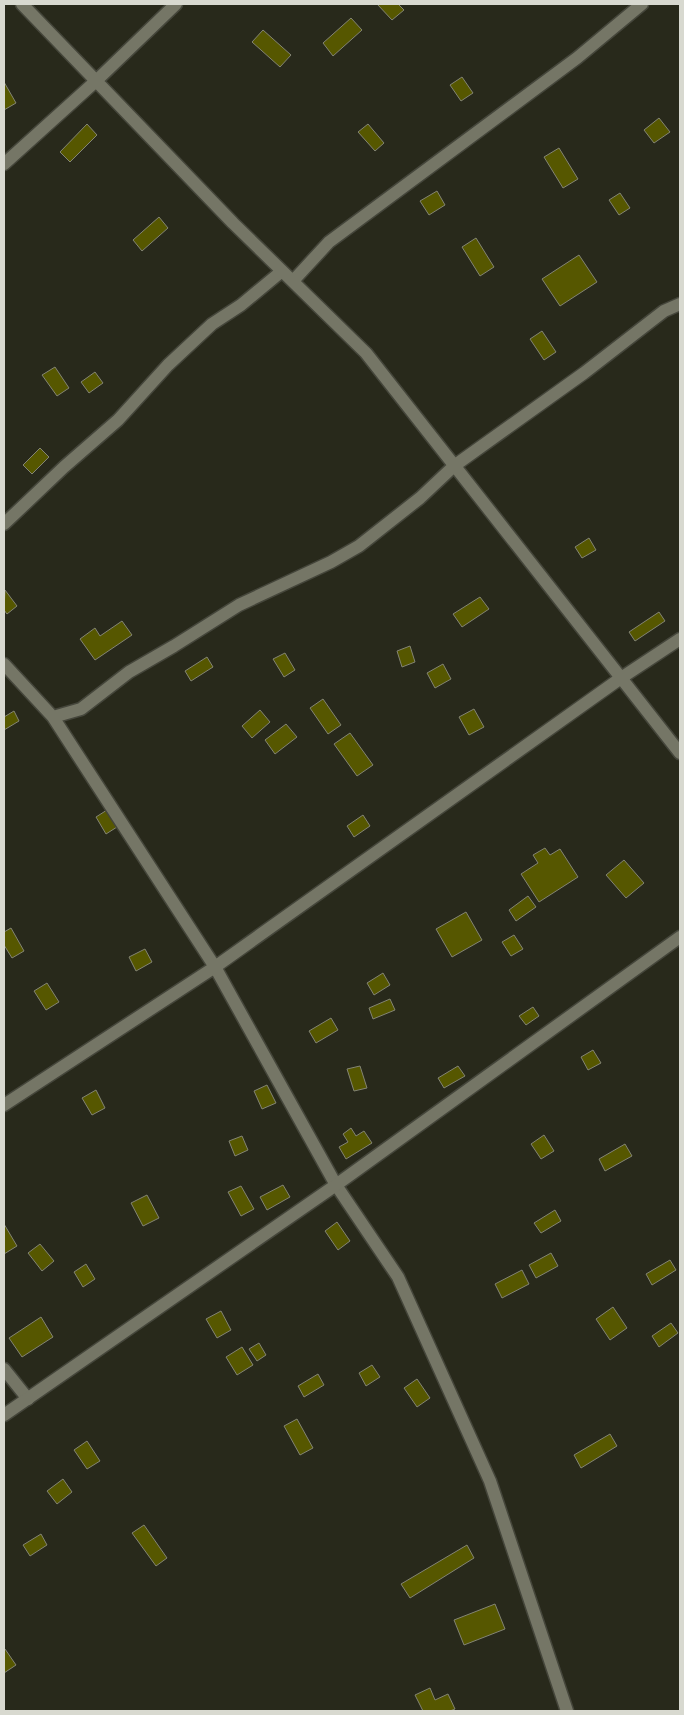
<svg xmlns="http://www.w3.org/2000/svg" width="684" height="1715" font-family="'Titillium Web',sans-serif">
<rect width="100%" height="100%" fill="#28291b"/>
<!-- building -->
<path fill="#565700" stroke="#838474" d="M377,4H398L404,10L392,20Z
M351,18L362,30L333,56L323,43Z
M263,30L291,55L280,67L252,42Z
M462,77L473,93L461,101L450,85Z
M4,82L16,103L4,110Z
M659,118L670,132L654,143L644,130Z
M87,124L97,135L70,162L60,152Z
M368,124L384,143L375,151L358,132Z
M559,148L578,179L563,188L544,157Z
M437,191L445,205L429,215L420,201Z
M620,193L630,208L619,215L609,200Z
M159,217L168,228L142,251L133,240Z
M476,238L494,267L480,276L462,247Z
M579,255L597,282L560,306L542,279Z
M542,331L556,352L544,360L530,339Z
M55,367L69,388L57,396L42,375Z
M95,372L103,383L89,393L81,382Z
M40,448L49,457L32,474L23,465Z
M589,538L596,550L582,558L575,547Z
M5,590L17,606L7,614L4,610Z
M480,597L489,609L462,627L453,614Z
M659,612L665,621L635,641L629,632Z
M122,621L132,635L95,660L80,639L95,628L100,636Z
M410,646L415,662L402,667L397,651Z
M285,653L295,670L284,677L273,659Z
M207,657L213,667L191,681L185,671Z
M443,664L451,679L435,688L427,673Z
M323,699L341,725L328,734L310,708Z
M474,709L484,727L469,735L459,717Z
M260,710L270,722L252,738L242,726Z
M14,711L19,721L4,730V717Z
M286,724L297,737L275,754L265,740Z
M350,733L373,765L357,776L334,744Z
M107,810L117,827L106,834L96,817Z
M363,815L370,826L354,837L347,826Z
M545,848L550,855L560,849L578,877L539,902L521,874L538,863L533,855Z
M624,860L644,883L626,898L606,875Z
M528,896L536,907L516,921L509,910Z
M466,912L482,940L452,957L436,929Z
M11,928L24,951L12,958L4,945V932Z
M514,935L523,949L511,956L502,942Z
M145,949L152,962L136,971L129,957Z
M383,973L390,985L374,995L367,983Z
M47,983L59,1002L46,1010L34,991Z
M390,999L395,1010L373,1019L369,1008Z
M533,1007L539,1016L526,1025L519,1016Z
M331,1018L338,1030L316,1043L309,1031Z
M593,1050L601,1063L588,1070L581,1057Z
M360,1066L367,1088L354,1091L347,1069Z
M458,1066L465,1076L444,1088L438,1078Z
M267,1085L276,1103L262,1109L254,1091Z
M96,1090L105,1108L92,1115L82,1098Z
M351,1128L356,1136L364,1131L372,1143L346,1159L339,1147L348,1142L343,1134Z
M544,1135L554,1151L541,1159L531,1144Z
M242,1136L248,1150L235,1156L229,1141Z
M625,1144L632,1156L605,1171L599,1159Z
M283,1185L290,1197L267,1210L260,1197Z
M241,1186L254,1209L241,1216L228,1192Z
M147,1195L159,1218L143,1226L131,1203Z
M555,1210L561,1221L541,1233L534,1223Z
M337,1222L350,1241L338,1250L325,1231Z
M4,1224L17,1246L4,1254Z
M40,1244L54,1261L42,1271L28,1253Z
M551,1253L558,1266L536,1278L529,1265Z
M670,1260L676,1270L652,1285L646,1274Z
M86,1264L95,1279L83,1287L74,1272Z
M522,1270L529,1284L502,1298L495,1284Z
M613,1307L627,1328L610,1340L596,1319Z
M221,1311L231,1330L217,1338L206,1319Z
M41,1317L53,1337L22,1357L9,1338Z
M671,1323L678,1333L659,1347L652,1336Z
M259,1343L266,1355L257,1361L249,1349Z
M242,1347L253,1365L237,1375L226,1357Z
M372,1365L380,1377L366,1386L359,1373Z
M318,1374L324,1385L304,1397L298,1386Z
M417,1379L430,1398L417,1407L404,1388Z
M297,1419L313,1448L300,1455L284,1426Z
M610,1434L617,1446L581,1468L574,1455Z
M87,1441L100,1461L87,1469L74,1450Z
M63,1479L72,1492L57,1504L47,1491Z
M144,1525L167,1558L156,1566L132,1533Z
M41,1534L47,1545L30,1556L23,1545Z
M467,1545L474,1558L410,1598L401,1584Z
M495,1604L505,1629L464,1645L454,1620Z
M5,1649L16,1665L4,1673V1650Z
M430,1688L435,1700L448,1694L455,1709L450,1711H423L415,1695Z"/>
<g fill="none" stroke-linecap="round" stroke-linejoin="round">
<!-- service casing -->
<g stroke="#45463b" stroke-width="15">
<path id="service" d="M22,4L233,223L366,353L680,753
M4,164L96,81L176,4
M293,281L329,242L577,58L642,4
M4,524L64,467L118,420L168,365L212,324L241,305L282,271
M4,664L53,717L215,967L336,1185L398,1277L490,1481L567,1711
M53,717L81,709L129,672L174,646L239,605L331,562L359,546L420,498L454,466L584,373L664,311L680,304
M4,1105L215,967L621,678L680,639
M4,1369L28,1399"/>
</g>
<!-- minor casing -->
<g stroke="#45463b" stroke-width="15">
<path id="minor" d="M4,1415L336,1185L680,937"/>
</g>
<!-- service -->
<use href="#service" stroke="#757666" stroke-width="12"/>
<!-- minor -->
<use href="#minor" stroke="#757666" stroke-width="12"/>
</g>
<!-- border -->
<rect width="684" height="1715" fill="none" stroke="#d8d9d0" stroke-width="10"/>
</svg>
